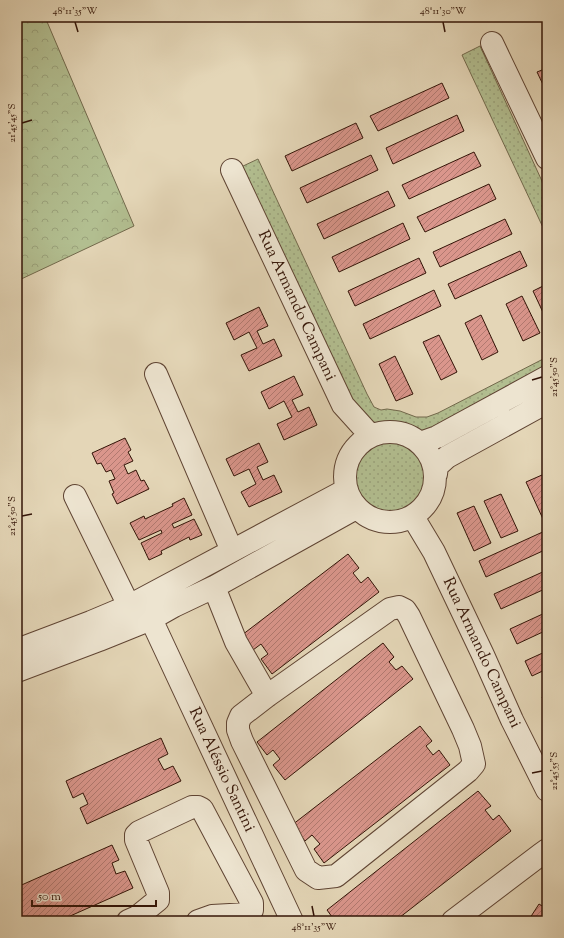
<svg xmlns="http://www.w3.org/2000/svg" width="564" height="938" font-family="'Sorts Mill Goudy',serif">
<defs>
<pattern id="grass-dots" width="8" height="8" patternUnits="userSpaceOnUse"><rect width="8" height="8" fill="#b2be90"/><path d="M2 2h.1M6 6h.1" fill="none" stroke="#9aa27b" stroke-width="1.8" stroke-linecap="round"/></pattern>
<pattern id="forest-crowns" width="20" height="18" patternUnits="userSpaceOnUse"><rect width="20" height="18" fill="#b2be90"/><path d="M2 6a3 3 0 1 1 6 0M12 15a3 3 0 1 1 6 0" fill="none" stroke="#9aa27b"/></pattern>
<pattern id="building-hatch" width="6" height="6" patternUnits="userSpaceOnUse"><rect width="6" height="6" fill="#da968c"/><path d="M-1 1l2-2M0 6l6-6M5 7l2-2" fill="none" stroke="#b17970"/></pattern>
</defs>
<rect width="100%" height="100%" fill="#e4d6b7"/>
<filter id="stains"><feTurbulence type="fractalNoise" baseFrequency=".005" numOctaves="4"/><feColorMatrix values="0 0 0 0 .2 0 0 0 0 .09 0 0 0 0 .02 0 0 0 .5 -.17"/></filter>
<radialGradient id="worn" r=".72"><stop offset=".6" stop-color="#630" stop-opacity="0"/><stop offset="1" stop-color="#630" stop-opacity=".3"/></radialGradient>
<!-- grass -->
<path fill="url(#grass-dots)" stroke="#72694c" d="M480,46L547,192V236L462,55Z
M258,159L367,394L374,407L381,410L387,409L400,411L416,417H427L438,413L547,357V370L415,437L410,435L400,430L395,429H379L362,421L241,167Z
M352 477a38 38 0 1 1 76 0a38 38 0 1 1-76 0Z"/>
<!-- forest -->
<path fill="url(#forest-crowns)" stroke="#72694c" d="M17,17H45L134,226L17,281Z"/>
<!-- building -->
<path fill="url(#building-hatch)" stroke="#331407" d="M547,68V93L537,72Z
M442,83L449,98L378,131L370,116Z
M457,115L464,131L393,164L386,148Z
M356,123L363,138L292,171L285,156Z
M474,152L481,166L409,199L402,185Z
M371,155L378,170L307,203L300,188Z
M489,184L496,199L425,232L417,217Z
M388,191L395,206L324,239L317,224Z
M505,219L512,234L440,267L433,252Z
M403,223L410,239L339,272L332,257Z
M520,251L527,266L455,299L448,284Z
M419,258L426,273L355,306L348,291Z
M547,284V321L533,291Z
M434,290L441,306L370,339L363,324Z
M522,296L540,333L523,341L506,304Z
M259,307L268,326L257,331L263,344L274,339L282,356L249,371L241,355L257,348L249,332L234,340L226,323Z
M481,315L498,352L482,360L465,323Z
M439,335L457,372L441,380L423,342Z
M395,356L413,394L396,401L379,364Z
M294,376L303,395L292,400L298,412L309,407L317,425L284,440L277,424L292,417L284,401L269,409L261,392Z
M125,438L131,450L128,452L133,461L124,465L128,474L136,470L141,481L144,480L149,489L117,504L112,494L114,493L109,481L115,479L111,470L106,472L101,463L97,464L92,453Z
M259,443L268,462L257,467L263,480L274,475L282,492L249,507L241,492L256,484L249,469L234,476L226,459Z
M542,475L547,486V518L543,519L526,482Z
M501,494L518,531L501,538L484,501Z
M184,498L192,515L172,524L174,528L194,519L202,535L190,540L189,537L161,551L162,554L149,560L141,543L162,533L161,530L139,540L130,523L144,516L145,519L173,506L172,504Z
M474,506L491,543L474,551L457,513Z
M547,530V549L486,577L479,561Z
M348,554L359,568L353,573L361,583L368,577L379,592L272,674L261,659L268,654L261,644L253,650L242,635Z
M547,570V588L501,609L494,594Z
M547,612V630L517,644L510,629Z
M383,643L394,657L389,662L396,670L402,666L413,679L285,780L273,765L280,759L273,750L267,755L257,742Z
M547,651V669L532,676L525,661Z
M547,695V708L542,697Z
M420,726L432,741L426,746L433,755L439,750L450,765L324,863L314,849L320,844L312,835L305,841L292,825Z
M161,738L168,754L158,759L164,770L173,766L181,781L87,824L80,808L88,804L83,793L73,798L66,781Z
M478,791L491,806L485,810L493,820L499,815L511,831L395,921H347L345,918L341,921H335L327,910Z
M112,845L119,860L112,863L116,874L125,871L133,888L59,921H17V887Z
M539,904L547,909V921H528Z"/>
<g fill="none" stroke-linecap="round" stroke-linejoin="round">
<!-- minor casing -->
<g stroke="#5f4433" stroke-width="24">
<path id="minor" d="M492,43L547,158
M232,170L343,405L371,436
M156,374L232,551
M345 477a45 45 0 1 1 90 0a45 45 0 1 1-90 0Z
M420,443L437,437L547,377
M436,474L437,466L447,457L547,402
M75,496L129,606
M413,517L434,552L483,655L512,720L547,790
M214,587L236,642L267,696
M399,607L405,610L409,616L463,729L470,746L474,764L468,771L336,876L318,878L306,870L242,741L238,730V723L241,716L267,696L390,609Z
M151,619L292,921
M17,650L91,622L129,606L346,490
M17,671L99,640L151,619L174,606L214,587L356,508
M128,921L137,917L158,900V893L136,840V835L139,832L192,807H198L202,809L252,903V910L248,914L212,916L198,921
M453,921L540,855L547,850"/>
</g>
<!-- minor -->
<use href="#minor" stroke="#ede4d0" stroke-width="22"/>
</g>
<!-- ticks -->
<path fill="none" stroke="#331407" stroke-width="1.5" d="M75,22L78,32M443,22L445,32M22,123L32,120M532,380L542,377M22,516L32,514M532,773L542,771M312,906L314,916"/>
<g text-anchor="middle" dominant-baseline="central" stroke-width="3.5" stroke-linejoin="round" paint-order="stroke">
<!-- street labels -->
<g font-size="16" fill="#331407" stroke="#ede4d0">
<text transform="translate(296 306) rotate(65)">Rua Armando Campani</text>
<text transform="translate(481 653) rotate(65)">Rua Armando Campani</text>
<text transform="translate(221 770) rotate(65)">Rua Aléssio Santini</text>
</g>
</g>
<!-- margin -->
<rect width="564" height="938" fill="none" stroke="#e4d6b7" stroke-width="44"/>
<!-- scale -->
<path d="M32 900v6h124v-6" fill="none" stroke="#331407" stroke-width="2"/>
<text x="38" y="900" font-size="12" fill="#331407" stroke="#ede4d0" stroke-width="3" paint-order="stroke">50 m</text>
<rect x="22" y="22" width="520" height="894" fill="none" stroke="#331407" stroke-width="1.5"/>
<g font-size="10" text-anchor="middle" fill="#331407">
<text x="75" y="14">48°11'35"W</text>
<text x="443" y="14">48°11'30"W</text>
<text transform="translate(11 123) rotate(-90)" y="4">21°45'45"S</text>
<text transform="translate(553 377) rotate(-90)" y="4">21°45'50"S</text>
<text transform="translate(11 516) rotate(-90)" y="4">21°45'50"S</text>
<text transform="translate(553 771) rotate(-90)" y="4">21°45'55"S</text>
<text x="314" y="930">48°11'35"W</text>
</g>
<rect width="100%" height="100%" filter="url(#stains)"/>
<rect width="100%" height="100%" fill="url(#worn)"/>
</svg>
